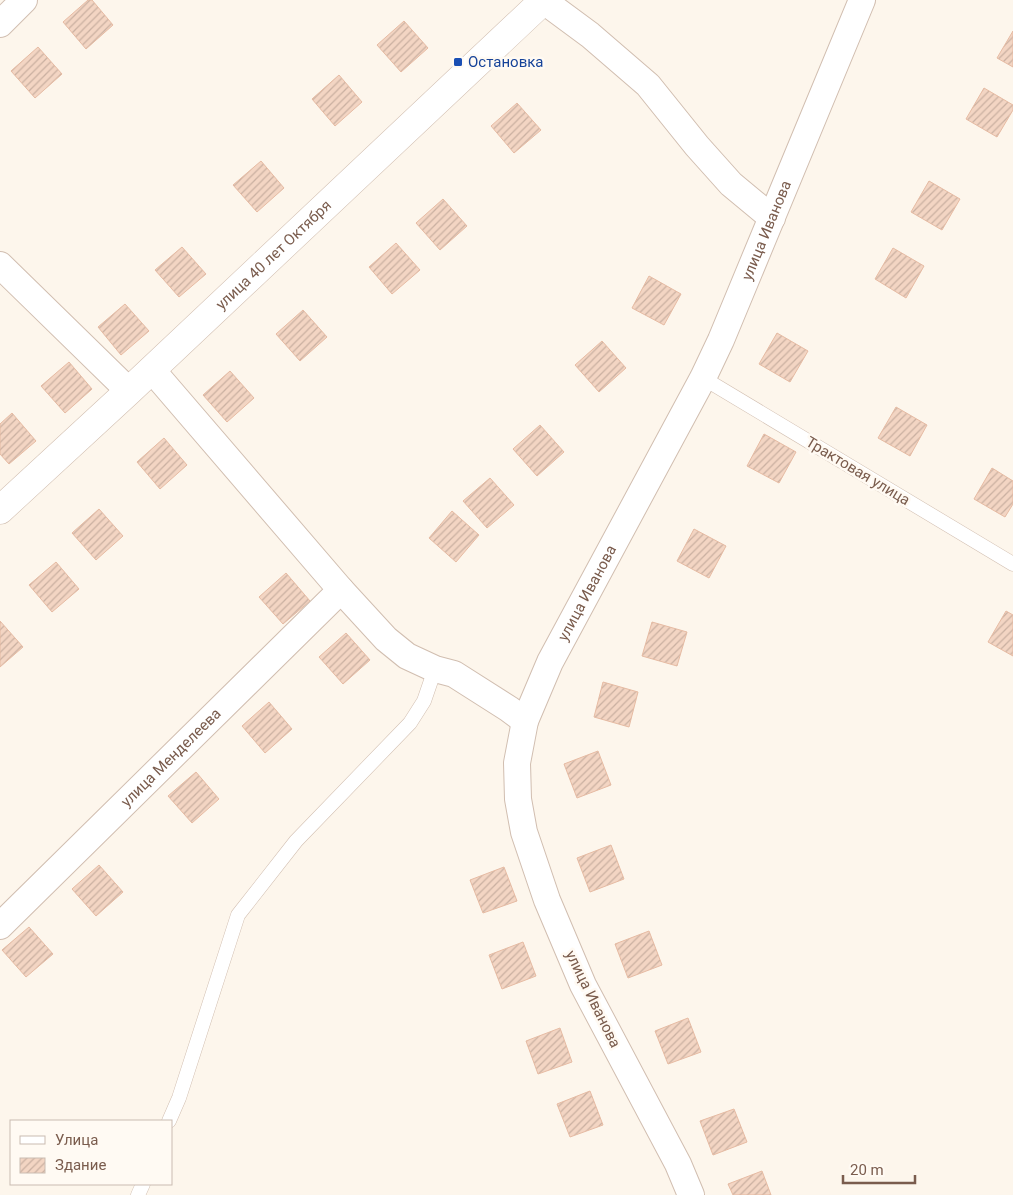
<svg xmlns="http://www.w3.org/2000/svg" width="1013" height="1195" font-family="Roboto,sans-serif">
<defs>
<pattern id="building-hatch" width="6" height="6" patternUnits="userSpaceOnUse" patternTransform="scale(1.25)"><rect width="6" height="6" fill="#f3d5c3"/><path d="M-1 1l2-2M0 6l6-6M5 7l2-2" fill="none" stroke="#cab0a1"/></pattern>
</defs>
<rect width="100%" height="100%" fill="#fdf6ec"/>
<!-- building -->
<path fill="url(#building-hatch)" stroke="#e6bba3" d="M88,0H92L113,25L86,49L63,22Z
M404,21L428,48L401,72L377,45Z
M1013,31V67L997,58Z
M38,47L62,74L35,98L11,71Z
M339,75L362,102L335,126L312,99Z
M984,88L1013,105V110L997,137L966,119Z
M517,103L541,130L514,153L491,126Z
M261,161L284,188L257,212L233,185Z
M929,181L960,199L942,230L911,212Z
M443,199L467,226L440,250L416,223Z
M396,243L420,270L392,294L369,267Z
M182,247L206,274L179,297L155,270Z
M893,248L924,266L906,298L875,279Z
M649,276L681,294L664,325L632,308Z
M125,304L149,331L121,355L98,327Z
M303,310L327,337L300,361L276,334Z
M777,333L808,351L790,382L759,364Z
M602,341L626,368L599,392L575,365Z
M69,362L92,389L65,413L41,386Z
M230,371L254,398L227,422L203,395Z
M896,407L927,425L910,456L878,438Z
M12,413L36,441L9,464L0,454V424Z
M540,425L564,452L537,476L513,449Z
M764,434L796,452L779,483L747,466Z
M164,438L187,465L160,489L137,462Z
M992,468L1013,481V504L1005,517L974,499Z
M490,478L514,505L487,528L463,501Z
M99,509L123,536L96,560L72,533Z
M452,511L479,535L456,562L429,538Z
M694,529L726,546L709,578L677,561Z
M56,562L79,589L52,612L29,585Z
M286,573L310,601L283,624L259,597Z
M1006,611L1013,615V656L988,642Z
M0,621L23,647L0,667Z
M652,622L687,632L677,666L642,656Z
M346,633L370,660L343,684L319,657Z
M603,682L638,692L629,727L594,717Z
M269,702L292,729L265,753L242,726Z
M598,751L611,785L577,798L564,764Z
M196,772L219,799L192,823L168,796Z
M611,845L624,879L590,892L577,858Z
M99,865L123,892L96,916L72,889Z
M504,867L517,901L483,913L470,880Z
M29,927L53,954L26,977L2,950Z
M649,931L662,965L628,978L615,944Z
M523,942L536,976L502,989L489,955Z
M688,1018L701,1052L668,1064L655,1031Z
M560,1028L572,1062L538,1074L526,1041Z
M590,1091L603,1125L570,1137L557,1104Z
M734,1109L747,1142L713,1155L700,1121Z
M762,1171L771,1195H733L728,1184Z"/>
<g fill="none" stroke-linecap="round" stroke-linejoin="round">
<!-- service casing -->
<g stroke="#d1beb0" stroke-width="15">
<path id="service" d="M703,378L1013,564
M169,1121L179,1098L238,915L296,841L410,723L424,701L435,669
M138,1195L143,1184"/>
</g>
<!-- minor casing -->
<g stroke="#d1beb0" stroke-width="28">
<g id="minor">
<path d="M544,1L590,35L648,85L697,146L731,184L772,218"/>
<path d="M0,24L24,0"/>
<path d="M0,265L129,391"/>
<path d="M152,370L341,590L386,639L407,656L435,669L454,674L509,709L525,721"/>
<path id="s1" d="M0,926L341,590"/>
<path id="s2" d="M691,1195L678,1164L583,985L547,900L524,832L518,799L517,763L525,721L550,662L703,378L721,340L862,0"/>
</g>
</g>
<!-- tertiary casing -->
<g stroke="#d1beb0" stroke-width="29">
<g id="tertiary">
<path id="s3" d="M0,510L129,391L544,0"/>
</g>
</g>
<!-- service -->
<use href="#service" stroke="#fff" stroke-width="14"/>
<!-- minor -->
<use href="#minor" stroke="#fff" stroke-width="26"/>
<!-- tertiary -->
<use href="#tertiary" stroke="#fff" stroke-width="28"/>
</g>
<!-- markers -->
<rect fill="#1a4fb4" stroke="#fffaf3" stroke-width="2" x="453" y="57" width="10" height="10" rx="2.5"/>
<g text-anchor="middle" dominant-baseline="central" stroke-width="5" stroke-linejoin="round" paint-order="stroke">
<!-- transit labels -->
<g font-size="15" fill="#164399" stroke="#fffaf3" text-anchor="start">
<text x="468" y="62">Остановка</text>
</g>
<!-- street labels -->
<g font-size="15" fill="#7a5c4d" stroke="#fffaf3">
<text stroke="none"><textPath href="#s2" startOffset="1060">улица Иванова</textPath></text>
<text stroke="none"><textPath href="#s3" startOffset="374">улица 40 лет Октября</textPath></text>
<text transform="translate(858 471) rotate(31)">Трактовая улица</text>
<text stroke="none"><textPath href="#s2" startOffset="655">улица Иванова</textPath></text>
<text stroke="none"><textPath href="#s1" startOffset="240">улица Менделеева</textPath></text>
<text transform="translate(593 999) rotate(64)">улица Иванова</text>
</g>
</g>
<!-- legend -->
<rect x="10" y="1120" width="162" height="65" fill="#fffaf3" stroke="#cabbb1"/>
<rect x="20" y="1136" width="25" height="8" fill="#ffffff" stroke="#cabbb1"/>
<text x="55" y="1145" font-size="15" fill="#7a5c4d">Улица</text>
<rect x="20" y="1158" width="25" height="15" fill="url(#building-hatch)" stroke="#cabbb1"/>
<text x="55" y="1170" font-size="15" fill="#7a5c4d">Здание</text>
<!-- scale -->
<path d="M843 1175v8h72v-8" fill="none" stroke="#7a5c4d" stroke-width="2.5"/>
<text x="850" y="1175" font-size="15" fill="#7a5c4d" stroke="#fffaf3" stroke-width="4" paint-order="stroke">20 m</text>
</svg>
